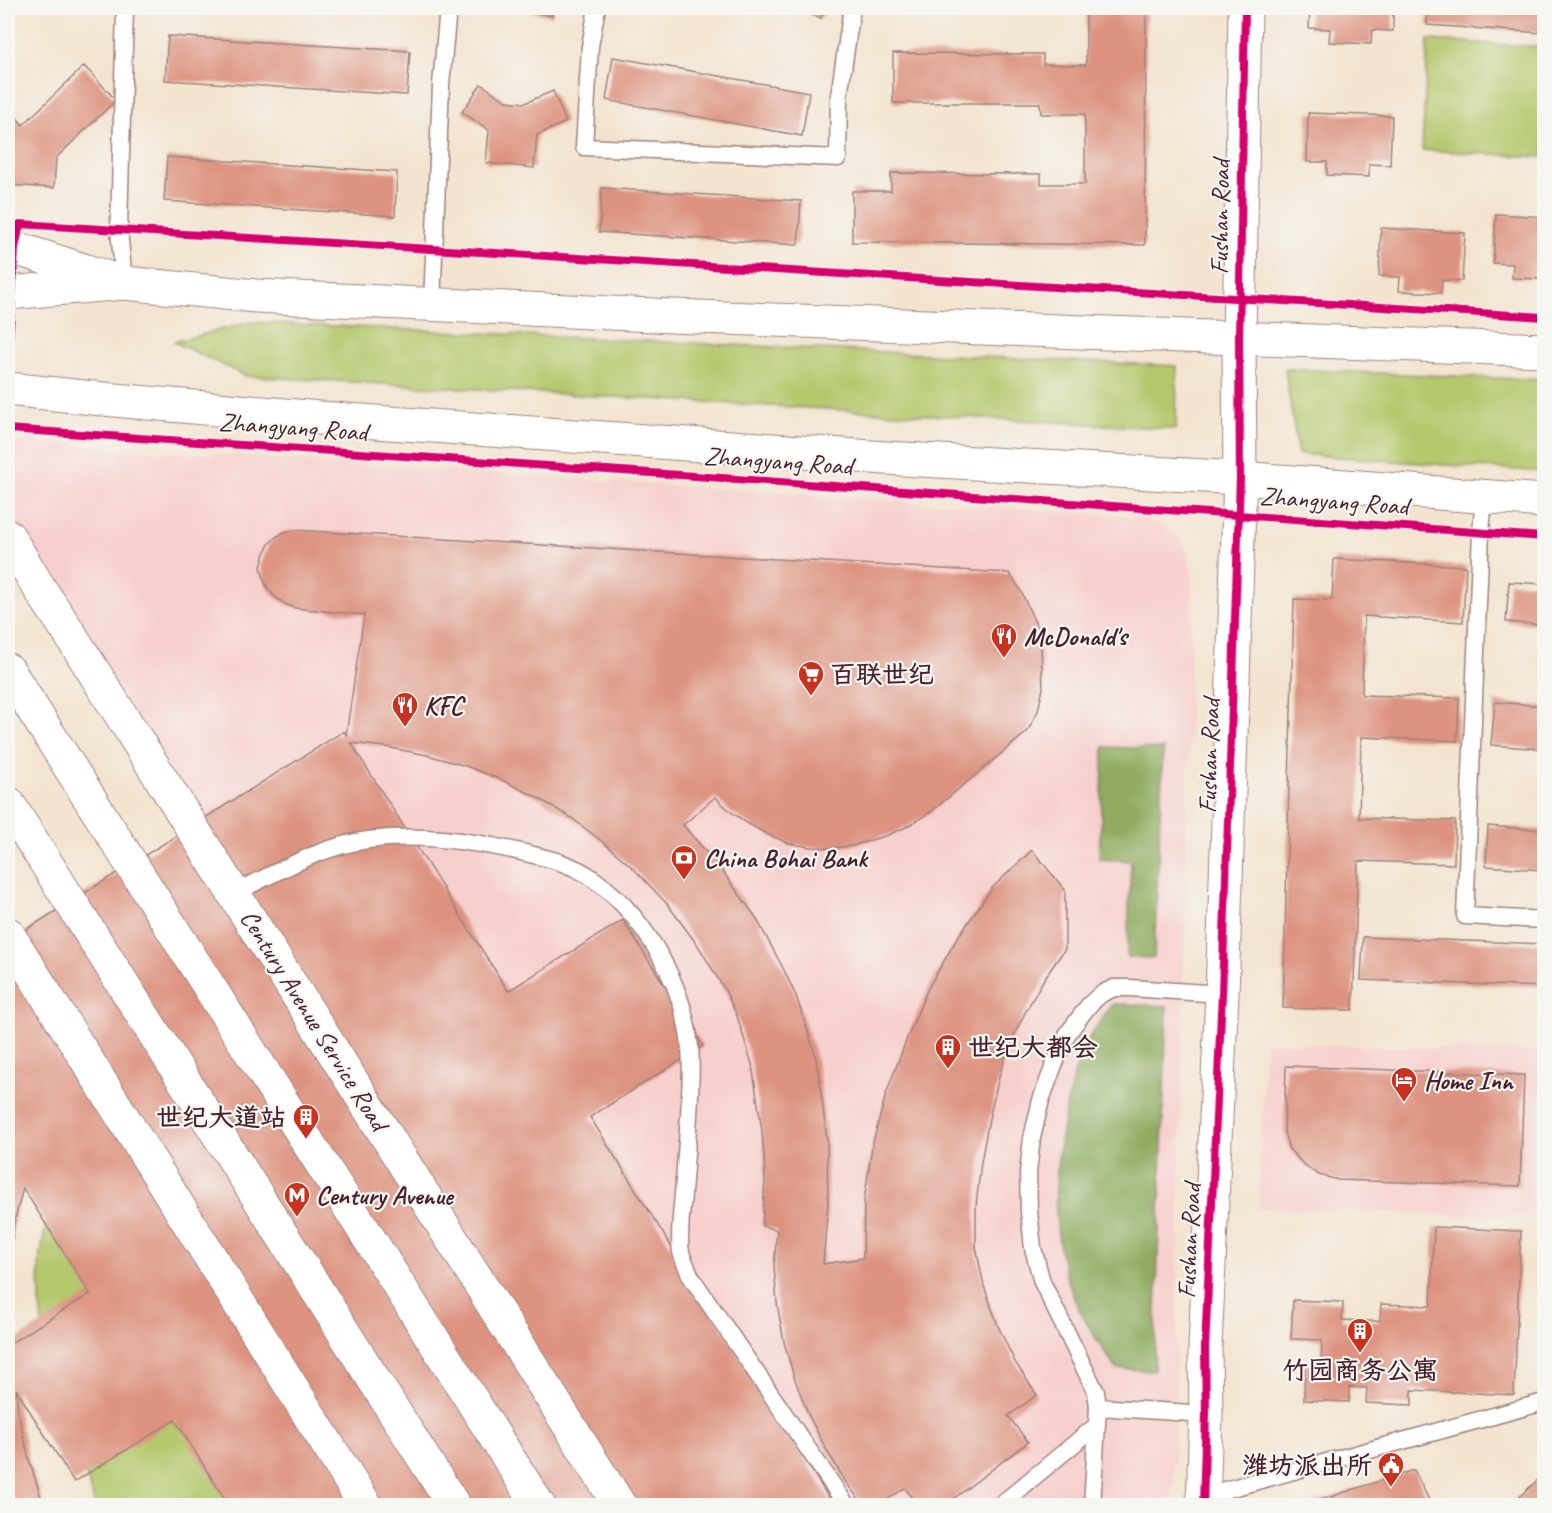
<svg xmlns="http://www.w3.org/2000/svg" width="1552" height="1513" font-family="Caveat,'LXGW WenKai TC',sans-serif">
<rect width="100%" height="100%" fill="#f6f6f2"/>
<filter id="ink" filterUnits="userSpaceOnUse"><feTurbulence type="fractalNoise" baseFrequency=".0167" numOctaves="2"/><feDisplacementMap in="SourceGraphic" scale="12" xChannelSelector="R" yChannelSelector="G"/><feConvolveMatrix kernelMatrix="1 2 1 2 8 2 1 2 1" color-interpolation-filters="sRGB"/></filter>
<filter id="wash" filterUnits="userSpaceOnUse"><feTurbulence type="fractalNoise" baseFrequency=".008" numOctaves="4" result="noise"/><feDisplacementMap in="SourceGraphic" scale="24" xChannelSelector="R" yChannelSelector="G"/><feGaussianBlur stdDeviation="1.35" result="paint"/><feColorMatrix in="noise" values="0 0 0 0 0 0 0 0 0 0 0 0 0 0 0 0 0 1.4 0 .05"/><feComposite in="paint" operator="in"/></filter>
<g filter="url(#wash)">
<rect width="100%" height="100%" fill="#f3e4cf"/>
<!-- built -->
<path fill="#f7d0cd" d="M23,442L1139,517L1159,524L1178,536L1188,553L1192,572L1173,1505H638L8,515V443Z
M1265,1043L1544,1052V1080L1532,1137V1217L1258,1208Z"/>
<!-- green -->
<path fill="#b4c86c" stroke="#7f744c" stroke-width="1.5" d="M1428,40L1544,47V157L1422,150Z
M250,322L1177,366L1176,429L246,376L174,342Z
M1285,369L1544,380V472L1298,454Z
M51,1196L311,1505H95L81,1457L45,1349L40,1304L39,1264Z"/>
<!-- forest -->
<path fill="#8fac60" stroke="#6c6646" stroke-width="1.5" d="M1104,747L1163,749L1154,958L1127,957L1131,861L1099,859Z
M1113,1004L1167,1006L1154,1370L1116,1369C1102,1348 1087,1326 1076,1303C1050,1241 1052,1179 1065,1115C1069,1091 1075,1067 1085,1045C1093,1030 1103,1017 1113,1004Z"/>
<g id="blocks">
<!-- building -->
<path fill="#dd937f" d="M515,8H554L552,16L515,9Z
M792,8H825L821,18Z
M1086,8H1146L1145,245L852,242V191H891V173L1041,174V184H1085V114H1041L1040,103H893V53L1043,54V64L1086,65Z
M1310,8H1393V31L1372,30L1371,44L1329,42L1330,29L1309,28Z
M1428,8H1544V33L1427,25Z
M168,36L410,51L407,95L165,80Z
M613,57L809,92L802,136L606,100Z
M84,66L116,100L56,158L54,188L8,185V107L23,125Z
M481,84L506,101L525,103L553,91L566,122L537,135L534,168L486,163L489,130L462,112Z
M1308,113L1392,116L1390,165L1369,164V177L1327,175V162H1307Z
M167,157L397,172L395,216L164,201Z
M602,188L801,201L798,245L599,232Z
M1496,214L1544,217V279L1512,278L1513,264L1493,263Z
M1381,228L1465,233L1462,281L1442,280L1441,293L1399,291L1400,277L1379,276Z
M294,530L1009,573L1020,589L1037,627L1041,648L1043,688L1038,711L1027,732L931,812L904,828L888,835L852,846L831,848L810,847L788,843L767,834L747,823L730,811L715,797L683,825L721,869L755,916L783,968L796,996L806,1025L815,1054L820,1083L827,1141L828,1203L823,1264L863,1258L864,1202L872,1146L886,1094L907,1038L928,988L958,937L992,888L1032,850L1065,890V949L1044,979L1026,1011L1010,1043L999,1077L989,1119L981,1162L976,1206V1247L984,1286L998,1326L1015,1362L1037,1395L1008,1416L1028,1442L944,1506H918L905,1488L878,1506H864L845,1481L826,1449L808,1414L794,1377L784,1342L777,1303L774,1267L777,1230L762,1226L765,1181L764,1156L762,1131L752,1064L737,1016L726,992L699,947L668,905L633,868L604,843L573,819L540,799L504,781L466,766L427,755L386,747L351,743L508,991L623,920L703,1046L590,1117L834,1506H229L175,1420L74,1482L16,1389L18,1413L30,1463L44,1506H8V1326H9L11,1343L90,1294L23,1188L14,1223L9,1265H8V941L344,731L346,735L364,615L295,608L285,604L275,597L268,589L264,580L261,567L265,553L269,544L276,537L284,532Z
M1334,559L1466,566L1463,622L1364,616L1362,695L1459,698L1457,741L1361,737L1359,818L1455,821L1454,864L1358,861L1353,1010L1283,1008L1294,599L1332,600Z
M1509,582L1544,584V625L1506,622Z
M1495,702L1544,706V749L1491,745Z
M1488,826L1544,830V870L1486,866Z
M1363,937L1544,944V987L1361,980Z
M1286,1066L1524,1075L1520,1186L1338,1180L1319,1175L1303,1164L1289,1149L1284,1132Z
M1434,1227L1521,1231L1514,1395L1412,1390V1405L1366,1403L1367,1388L1349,1387V1402L1304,1400L1305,1364L1321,1365L1322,1340L1291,1339L1293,1300L1343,1302L1342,1320L1361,1321H1380L1381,1304L1431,1306Z
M1414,1470L1432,1506H1305V1505Z
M1542,1476L1544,1478V1506H1509Z"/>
</g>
</g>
<g filter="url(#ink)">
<use href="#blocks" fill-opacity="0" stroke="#9e827d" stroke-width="1.5"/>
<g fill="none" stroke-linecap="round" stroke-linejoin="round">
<!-- service casing -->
<g stroke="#9e827d" stroke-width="19">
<path id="service" d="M597,8L590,46L584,147L838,158L839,96L852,8
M124,283L119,229L125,8
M432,304L441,85L448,8
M1484,496L1481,532L1465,916L1544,920
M234,893C277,873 320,846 368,840C419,833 472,841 521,852C543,857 566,862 586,874C641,909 684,982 690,1047C692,1070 690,1093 689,1116C687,1141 685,1167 683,1193C682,1211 678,1234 681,1252C683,1260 688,1269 691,1277L847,1506
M1098,1407L1206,1414
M1203,1496L1544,1402
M999,1506L1097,1425
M1092,1506L1098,1407L1096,1392L1042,1282L1033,1248L1029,1211L1028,1173L1032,1138L1041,1100L1054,1065L1068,1033L1089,1005L1101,994L1114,988H1129L1222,994"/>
</g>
<!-- minor casing -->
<g stroke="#9e827d" stroke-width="35">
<path id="minor" d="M8,536L40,589L68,631L620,1506
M8,934L366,1506"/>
</g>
<!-- tertiary casing -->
<g stroke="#9e827d" stroke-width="35">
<path id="tertiary" d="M1203,1506L1206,1414L1205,1347L1222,994L1240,478L1239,339L1245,8"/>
</g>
<!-- secondary casing -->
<g stroke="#9e827d" stroke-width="35">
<path id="secondary" d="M8,243L15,248L111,279
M8,293L124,283L256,296L673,316L1544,350
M8,389L103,399L319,418L886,458L1240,478L1544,501"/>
</g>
<!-- primary casing -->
<g stroke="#9e827d" stroke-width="35">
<path id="primary" d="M8,670L539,1506
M8,803L454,1506"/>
</g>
<!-- service -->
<use href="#service" stroke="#fff" stroke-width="16"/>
<!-- minor -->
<use href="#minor" stroke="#fff" stroke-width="33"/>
<!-- tertiary -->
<use href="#tertiary" stroke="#fff" stroke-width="33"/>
<!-- secondary -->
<use href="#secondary" stroke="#fff" stroke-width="33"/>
<!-- primary -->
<use href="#primary" stroke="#fff" stroke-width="33"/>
<!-- cycleway casing -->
<g stroke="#f6f6f2" stroke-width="11">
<path id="cycleway" d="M8,363L15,248L20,224L1544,317
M8,429L695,476L1544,537
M1203,1506L1206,1414L1205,1347L1222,994L1240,478L1239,339L1245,8"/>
</g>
<!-- cycleway -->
<use href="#cycleway" stroke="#d6006c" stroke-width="8"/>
</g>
</g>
<!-- icons -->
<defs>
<g id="restaurant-pin" transform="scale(1.35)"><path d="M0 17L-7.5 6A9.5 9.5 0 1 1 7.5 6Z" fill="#c8321e" stroke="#f6f6f2"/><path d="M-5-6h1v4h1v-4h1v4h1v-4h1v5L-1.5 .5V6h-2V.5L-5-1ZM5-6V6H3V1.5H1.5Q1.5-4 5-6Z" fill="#fff"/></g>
<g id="supermarket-pin" transform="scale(1.35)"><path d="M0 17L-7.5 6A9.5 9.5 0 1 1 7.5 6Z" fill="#c8321e" stroke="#f6f6f2"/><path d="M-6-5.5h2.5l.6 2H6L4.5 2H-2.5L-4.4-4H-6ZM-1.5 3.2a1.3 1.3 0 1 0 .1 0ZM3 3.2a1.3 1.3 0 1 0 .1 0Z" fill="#fff"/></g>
<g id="bank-pin" transform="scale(1.35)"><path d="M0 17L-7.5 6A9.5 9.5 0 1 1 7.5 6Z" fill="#c8321e" stroke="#f6f6f2"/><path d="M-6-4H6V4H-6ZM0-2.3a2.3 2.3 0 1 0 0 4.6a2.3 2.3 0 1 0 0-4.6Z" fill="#fff"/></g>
<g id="building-pin" transform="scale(1.35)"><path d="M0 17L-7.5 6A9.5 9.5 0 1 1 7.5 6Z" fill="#c8321e" stroke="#f6f6f2"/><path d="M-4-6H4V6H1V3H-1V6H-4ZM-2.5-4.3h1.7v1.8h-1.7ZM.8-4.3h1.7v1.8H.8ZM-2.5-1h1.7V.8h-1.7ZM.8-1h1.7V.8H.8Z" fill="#fff"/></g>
<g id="hotel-pin" transform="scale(1.35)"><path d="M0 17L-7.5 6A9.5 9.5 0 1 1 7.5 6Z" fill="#c8321e" stroke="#f6f6f2"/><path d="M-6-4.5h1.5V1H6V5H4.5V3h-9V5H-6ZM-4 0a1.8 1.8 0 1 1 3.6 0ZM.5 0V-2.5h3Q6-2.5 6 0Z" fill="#fff"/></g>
<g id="metro-pin" transform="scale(1.35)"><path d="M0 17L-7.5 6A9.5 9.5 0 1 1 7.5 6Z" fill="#c8321e" stroke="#f6f6f2"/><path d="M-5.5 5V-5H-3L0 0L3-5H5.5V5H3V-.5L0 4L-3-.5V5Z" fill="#fff"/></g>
<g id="civic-pin" transform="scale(1.35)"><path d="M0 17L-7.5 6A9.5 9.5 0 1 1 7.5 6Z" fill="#c8321e" stroke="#f6f6f2"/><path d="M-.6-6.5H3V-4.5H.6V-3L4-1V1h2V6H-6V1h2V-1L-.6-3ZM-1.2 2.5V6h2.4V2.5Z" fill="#fff"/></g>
</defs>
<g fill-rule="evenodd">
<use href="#restaurant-pin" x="1004" y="636"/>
<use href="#supermarket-pin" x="811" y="674"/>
<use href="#restaurant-pin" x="405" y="705"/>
<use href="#bank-pin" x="684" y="858"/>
<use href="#building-pin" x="948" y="1047"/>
<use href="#hotel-pin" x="1404" y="1080"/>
<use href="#building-pin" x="306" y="1117"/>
<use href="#metro-pin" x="297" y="1195"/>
<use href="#building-pin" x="1360" y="1331"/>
<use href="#civic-pin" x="1391" y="1465"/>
</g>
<g text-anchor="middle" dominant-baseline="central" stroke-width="4.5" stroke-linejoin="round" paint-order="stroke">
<!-- street labels -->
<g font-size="26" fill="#4a1f2b" stroke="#f6f6f2">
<text transform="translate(1220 217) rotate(-89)">Fushan Road</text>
<text transform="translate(293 427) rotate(4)">Zhangyang Road</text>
<text transform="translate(778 461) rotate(4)">Zhangyang Road</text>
<text transform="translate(1334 501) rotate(4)">Zhangyang Road</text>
<text transform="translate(1209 756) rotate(-88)">Fushan Road</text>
<text transform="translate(314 1020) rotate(58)">Century Avenue Service Road</text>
<text transform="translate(1189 1241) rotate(-87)">Fushan Road</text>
</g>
<!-- poi labels -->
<g font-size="26" font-weight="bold" fill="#4a1f2b" stroke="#f6f6f2" text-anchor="start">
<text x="1024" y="636">McDonald's</text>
<text x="830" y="674">百联世纪</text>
<text x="424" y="705">KFC</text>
<text x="704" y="858">China Bohai Bank</text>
<text x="968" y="1047">世纪大都会</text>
<text x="1424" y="1080">Home Inn</text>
<text x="286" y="1117" text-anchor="end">世纪大道站</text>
<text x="316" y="1195">Century Avenue</text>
<text x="1360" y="1370" text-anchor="middle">竹园商务公寓</text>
<text x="1372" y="1465" text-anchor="end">潍坊派出所</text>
</g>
</g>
<!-- margin -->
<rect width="1552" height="1513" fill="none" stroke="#f6f6f2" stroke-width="30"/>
</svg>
